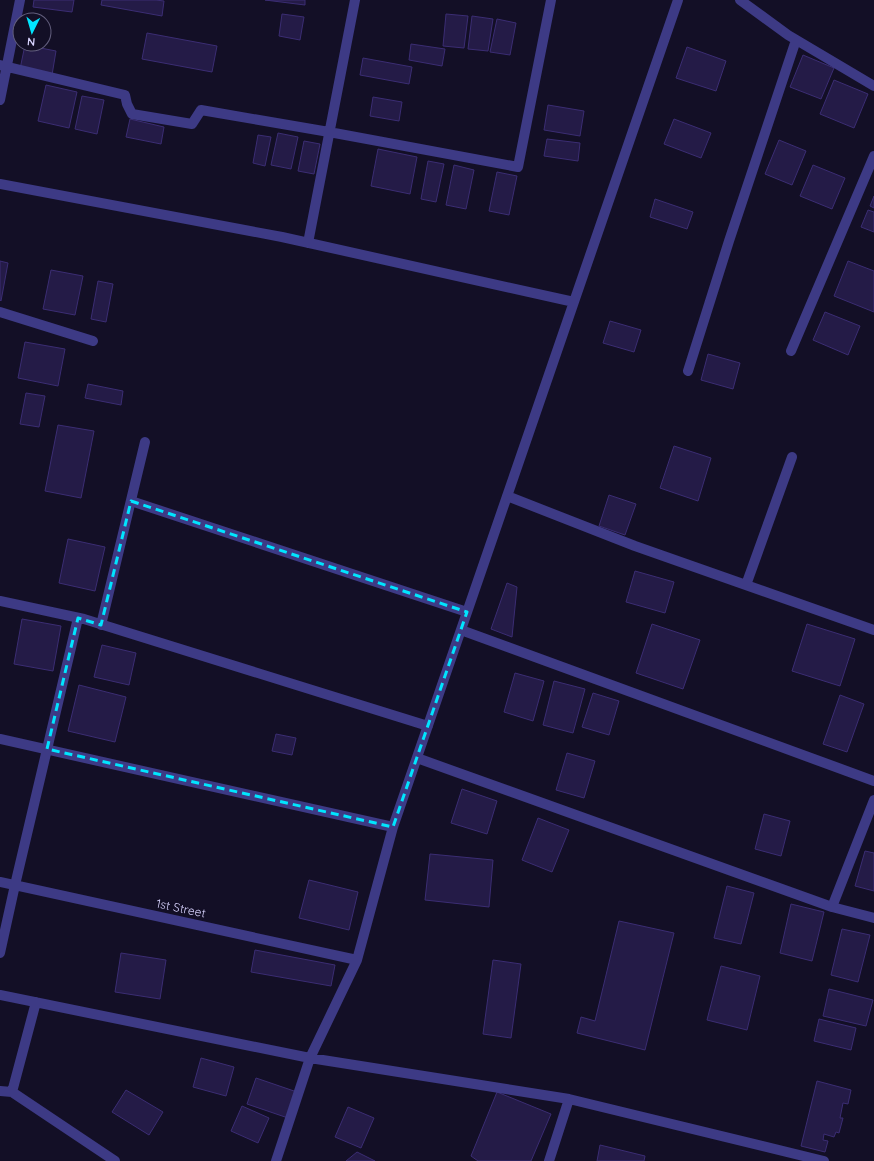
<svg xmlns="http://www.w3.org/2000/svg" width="874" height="1161" font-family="Quicksand,sans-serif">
<rect width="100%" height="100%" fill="#130f26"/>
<!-- building -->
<path fill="#241b47" stroke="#3b2d73" d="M34,0H74L72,12L33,7Z
M102,0H156L164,1L162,16L101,5Z
M265,0H305V5Z
M282,14L304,17L300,40L279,36Z
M446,14L468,16L464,48L443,46Z
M472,16L493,19L488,51L468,49Z
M497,19L516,23L510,55L490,52Z
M147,33L217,46L212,72L142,59Z
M411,44L445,49L442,66L409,60Z
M25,45L56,51L52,75L20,69Z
M687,47L726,61L716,91L676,78Z
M803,55L834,68L821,99L790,87Z
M363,58L412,67L409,84L360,75Z
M834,80L868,94L854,128L820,114Z
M46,85L77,92L69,128L38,121Z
M82,96L104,100L97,134L75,129Z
M373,97L402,102L399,121L370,116Z
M548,105L584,111L580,136L544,130Z
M130,119L164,127L161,144L126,137Z
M674,119L711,133L701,158L664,144Z
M278,133L298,137L291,169L271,165Z
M258,135L271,137L265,166L253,163Z
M547,139L580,143L578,161L544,156Z
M779,140L806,151L792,185L765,174Z
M304,141L320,144L314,174L298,171Z
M378,149L417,157L410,194L371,186Z
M428,161L444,164L436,202L421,199Z
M454,165L474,170L466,209L446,205Z
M813,165L845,178L832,209L800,196Z
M497,172L517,176L509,215L489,211Z
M874,196V208L870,206Z
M655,199L693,212L687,229L650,217Z
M868,210L874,212V232L861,227Z
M0,261L8,263L1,301L0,300Z
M848,261L874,271V312L834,296Z
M51,270L83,276L75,315L43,309Z
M98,281L113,284L106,322L91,319Z
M825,312L860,326L848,355L813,340Z
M610,321L641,330L634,352L603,343Z
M25,342L65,349L58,386L18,378Z
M708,354L740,363L733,389L701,380Z
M88,384L123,391L121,405L85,398Z
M26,393L45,396L39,427L20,424Z
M58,425L94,431L81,498L45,491Z
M674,446L711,458L698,501L660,488Z
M609,495L636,504L625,535L599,526Z
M68,539L105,547L95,591L59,583Z
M635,571L674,582L665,613L626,602Z
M507,583L517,587L512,637L491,629Z
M22,619L61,626L53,671L14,664Z
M652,624L700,640L683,689L636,673Z
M807,624L855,639L840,686L792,671Z
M102,645L136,653L129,685L94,677Z
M515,673L544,681L533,721L504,712Z
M554,681L585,689L573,733L543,725Z
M79,685L126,697L115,742L68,731Z
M593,693L619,701L609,735L582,727Z
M840,695L864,704L847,752L823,744Z
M276,734L296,738L292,755L272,751Z
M567,753L595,761L584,798L556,790Z
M462,789L497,801L487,834L451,823Z
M764,814L790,821L781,856L755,849Z
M538,818L569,830L552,872L522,860Z
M865,851L874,853V891L855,886Z
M430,854L493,860L489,907L425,900Z
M309,880L358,892L349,930L299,918Z
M727,886L754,893L741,944L714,938Z
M791,904L824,912L812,961L780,953Z
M619,921L674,933L645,1050L577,1033L581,1017L595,1021Z
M842,929L870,935L858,982L831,975Z
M255,950L335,965L331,986L251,972Z
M121,953L166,960L160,999L115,992Z
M493,960L521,964L511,1038L483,1034Z
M721,966L760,976L747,1030L707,1020Z
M829,989L873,1000L866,1026L823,1016Z
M819,1019L856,1028L851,1050L814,1041Z
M201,1058L234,1067L226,1096L193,1087Z
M256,1078L297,1092L288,1118L247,1104Z
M817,1081L851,1090L848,1104L843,1103L840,1118H843L839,1133L836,1132L834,1137L824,1134L823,1140L828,1141L825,1152L801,1146Z
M126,1090L163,1112L149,1135L112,1112Z
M497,1092L551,1114L531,1161H478L471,1156Z
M242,1106L269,1118L258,1143L231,1131Z
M348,1107L374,1118L361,1148L335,1137Z
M600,1145L645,1156L644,1161H597Z
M357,1152L375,1161H346Z"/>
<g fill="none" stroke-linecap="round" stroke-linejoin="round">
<!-- minor -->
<path stroke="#3d3a85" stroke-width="10" d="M740,0L788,35L874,86
M0,65L125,95L127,104L132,114L192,124L201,110L329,132L518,167L551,0
M0,100L20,0
M0,184L282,237L574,302
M308,243L355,0
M0,312L93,341
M791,351L874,156
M688,371L729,241L796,40
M507,496L635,546L874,630
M131,501L467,612
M746,585L792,457
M0,601L84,619L428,726
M101,625L145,442
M461,630L874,781
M0,739L393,827
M417,758L832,907L874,918
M0,882L357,960
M832,907L874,800
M0,953L15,885L78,618
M0,995L310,1058L569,1099L824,1161
M0,1091L12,1092L115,1161
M12,1092L36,1002
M276,1161L310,1058L357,960L393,827L678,0
M549,1161L569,1099"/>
</g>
<!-- marked area -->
<path fill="none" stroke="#00e5ff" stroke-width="3" stroke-dasharray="8 5" stroke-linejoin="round" d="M131,501L467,612L393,827L47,749L78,618L101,625Z"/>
<g text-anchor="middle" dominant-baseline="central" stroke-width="3" stroke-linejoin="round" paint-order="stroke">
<!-- street labels -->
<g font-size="12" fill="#d9d4ff" stroke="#130f26">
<text transform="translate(181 908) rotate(12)">1st Street</text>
</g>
</g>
<!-- north arrow -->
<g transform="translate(32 32) rotate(185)"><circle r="19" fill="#130f26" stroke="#625e7d"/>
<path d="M0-3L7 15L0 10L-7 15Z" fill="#00e5ff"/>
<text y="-6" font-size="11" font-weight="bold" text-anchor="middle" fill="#d9d4ff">N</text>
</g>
</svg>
